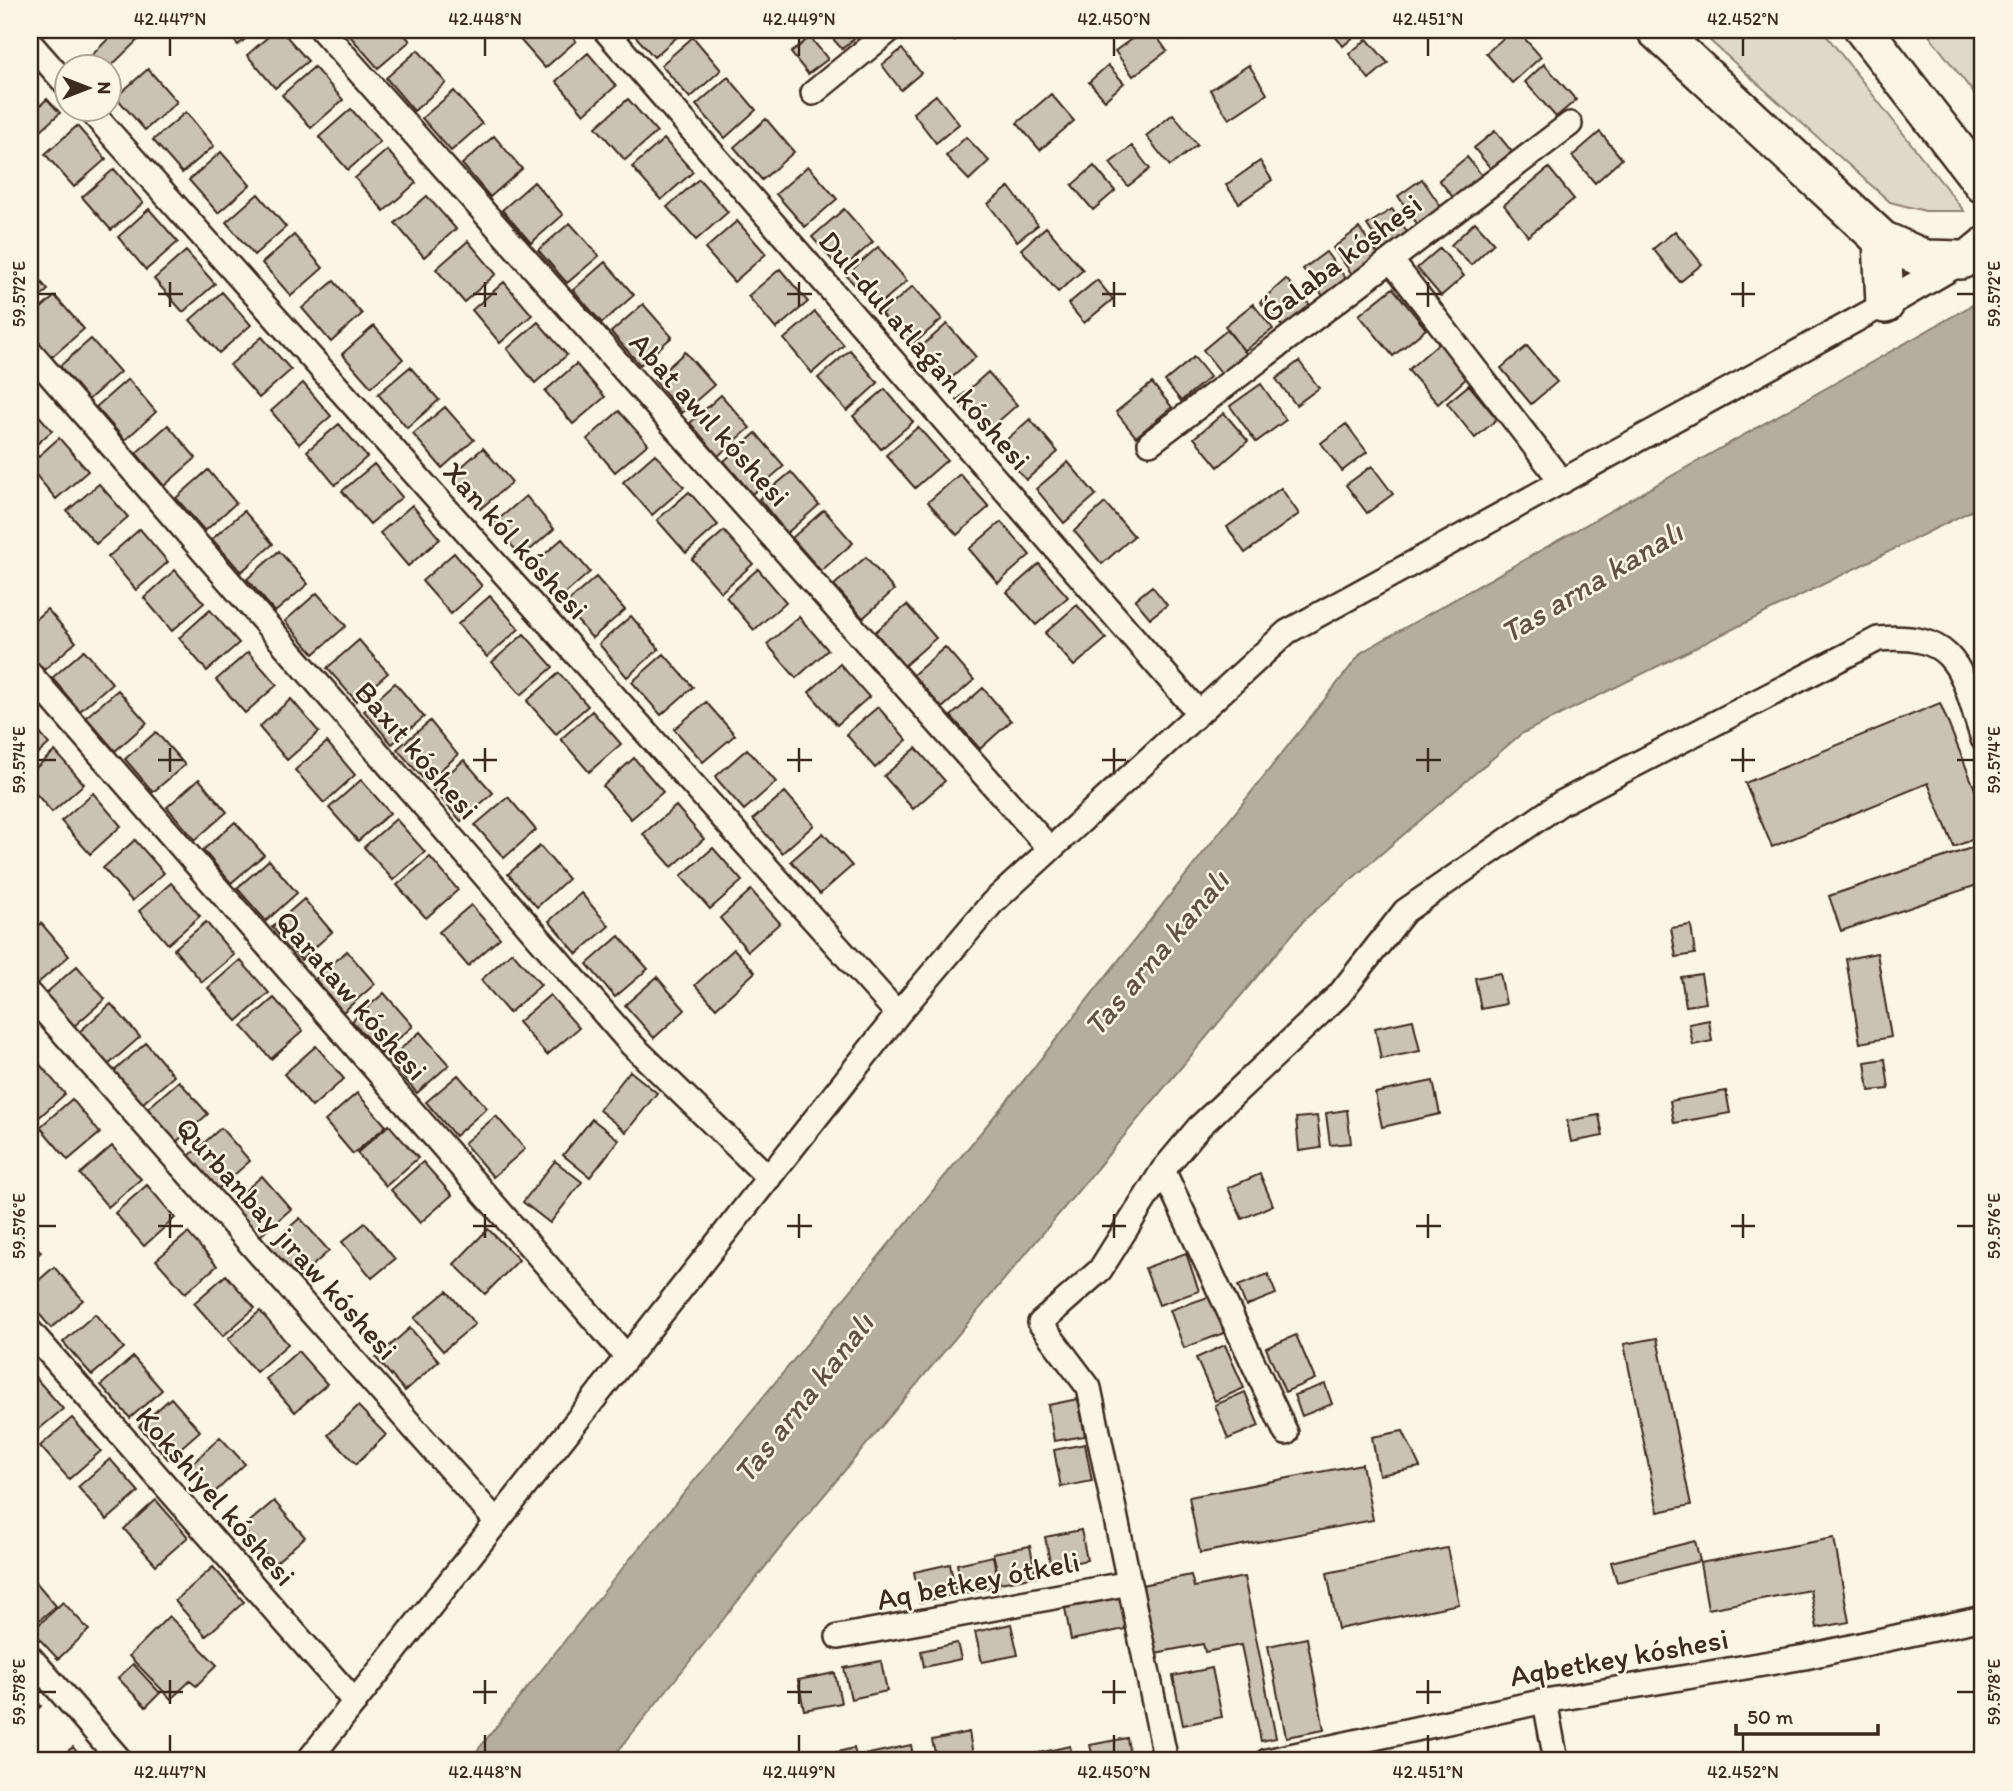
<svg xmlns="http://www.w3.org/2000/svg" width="2013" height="1791" font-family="Itim,sans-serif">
<rect width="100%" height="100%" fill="#fcf5e5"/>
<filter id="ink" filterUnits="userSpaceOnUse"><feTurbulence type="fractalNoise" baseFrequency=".0143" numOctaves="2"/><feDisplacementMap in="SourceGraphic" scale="14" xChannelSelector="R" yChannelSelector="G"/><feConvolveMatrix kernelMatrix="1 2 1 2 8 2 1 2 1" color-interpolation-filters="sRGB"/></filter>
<g filter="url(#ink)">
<!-- green -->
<path fill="#e0d8c8" stroke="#8e8173" stroke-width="2" d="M1698,30H1822L1964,211H1925L1890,202Z
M1925,30H1983V105Z"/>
<!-- water -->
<path fill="#b7ad9e" stroke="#85796b" stroke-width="2" d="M1983,299V505L1521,734L1305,919L785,1542L610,1761H469L629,1560L1024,1080L1362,652Z"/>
<!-- building -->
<path fill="#ccc2b3" stroke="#3b2a1e" stroke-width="2" d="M117,30H148L108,69V66H91L86,61Z
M225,30H256L238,45Z
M276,30H281L308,61L275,88L247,55Z
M355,30H400L410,41L378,68L349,35Z
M522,30H567L576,41L545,68L516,35Z
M630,30H685L654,57Z
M825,30H864L842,49Z
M945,30H968L954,41Z
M1144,30H1152L1167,51L1133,76L1115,51Z
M1172,30H1193L1181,40Z
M1330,30H1362L1343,46Z
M1513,30H1517L1541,57L1512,83L1486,53Z
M693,37L721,70L690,98L661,65Z
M810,37L828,59L808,74L791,53Z
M1367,39L1388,63L1369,79L1349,54Z
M902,49L921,73L901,90L882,65Z
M418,50L446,83L414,111L386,78Z
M588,53L616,86L584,114L556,81Z
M1544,64L1576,100L1556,117L1525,82Z
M1108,65L1124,83L1105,100L1089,82Z
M1249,65L1267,94L1229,119L1210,90Z
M314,67L343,100L311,128L282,95Z
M148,69L177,102L145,130L116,97Z
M728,77L756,110L725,138L696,105Z
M454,91L482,124L451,151L422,118Z
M1051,94L1074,121L1040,150L1017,123Z
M936,95L959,124L936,143L913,113Z
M47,99L60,113L30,140V115Z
M628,99L657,132L625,160L596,127Z
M351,109L380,142L348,170L319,137Z
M186,112L214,146L182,173L153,140Z
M1173,114L1197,145L1170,166L1146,136Z
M766,119L794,152L762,180L734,147Z
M77,126L106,159L74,187L45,154Z
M1495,131L1513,153L1492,170L1474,148Z
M1600,132L1622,159L1595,183L1572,156Z
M494,136L522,169L490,197L462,164Z
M966,137L989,161L969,180L946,156Z
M664,139L693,172L661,200L632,167Z
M1132,146L1150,169L1128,186L1110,163Z
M387,150L416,183L384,211L355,178Z
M221,152L250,185L218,213L189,180Z
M1467,157L1484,178L1456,201L1439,180Z
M1260,161L1272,180L1239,203L1226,185Z
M808,166L837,199L805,227L776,194Z
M1094,166L1115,191L1093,210L1072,185Z
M1549,168L1574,199L1528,236L1504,205Z
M114,169L143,203L111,230L82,197Z
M699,179L728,212L696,240L667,207Z
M1422,179L1444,211L1420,228L1398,196Z
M534,182L563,215L531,243L502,210Z
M1009,187L1038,225L1017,241L988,204Z
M258,194L286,227L254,255L226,222Z
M427,196L456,229L424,257L395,223Z
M149,209L178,242L146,270L118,237Z
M844,209L873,242L841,270L812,237Z
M1392,209L1410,236L1385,252L1367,225Z
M737,221L766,254L734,282L705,249Z
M1475,222L1494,243L1471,265L1451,245Z
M570,223L599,256L567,283L538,250Z
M1046,227L1083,270L1058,292L1021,249Z
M1359,228L1378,254L1352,274L1333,248Z
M1675,231L1702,264L1680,282L1653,249Z
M294,235L323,268L291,296L262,263Z
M468,241L496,274L464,302L436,269Z
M878,247L907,281L875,308L846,275Z
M1440,248L1464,276L1441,296L1417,268Z
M186,251L215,284L183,312L154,279Z
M1326,252L1347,280L1324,297L1303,269Z
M605,262L634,295L602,323L573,290Z
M30,269L48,290L30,306Z
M780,269L808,302L776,329L748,296Z
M1286,279L1310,305L1284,328L1260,302Z
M1097,280L1113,299L1084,323L1068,304Z
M334,281L362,314L331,342L302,308Z
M504,282L532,315L500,343L472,310Z
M913,286L942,319L910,347L881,314Z
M1393,288L1426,329L1393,356L1359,315Z
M222,292L251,325L219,353L190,320Z
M55,296L84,329L52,357L30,332V318Z
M643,304L672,337L640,365L611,332Z
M1253,304L1273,329L1244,351L1225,326Z
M815,312L844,345L812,373L784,339Z
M538,322L567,355L535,383L507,349Z
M947,324L976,357L943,385L915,352Z
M374,326L403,359L371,387L342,354Z
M1227,330L1248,355L1223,375L1203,350Z
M262,337L291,370L259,398L230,365Z
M91,339L120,372L88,400L60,366Z
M1439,343L1469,376L1438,404L1408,370Z
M1527,346L1557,382L1531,404L1501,368Z
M850,350L878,383L847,411L818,378Z
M685,352L714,385L682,413L654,380Z
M1194,357L1210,377L1181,401L1165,381Z
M1299,361L1319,388L1296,405L1276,379Z
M576,364L605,397L573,424L545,391Z
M410,367L439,400L407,428L378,394Z
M988,372L1017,405L985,433L957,400Z
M128,379L156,412L125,440L96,407Z
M303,383L331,416L299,444L271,411Z
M1152,383L1172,407L1136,437L1116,412Z
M1261,384L1286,420L1256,442L1230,406Z
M1469,385L1497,419L1475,438L1447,403Z
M885,389L913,422L881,449L853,416Z
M721,395L750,428L718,456L690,423Z
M30,405L52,431L30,450Z
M445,407L474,440L442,468L413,434Z
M619,411L648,444L615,472L587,439Z
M1224,413L1248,441L1218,467L1194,438Z
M1030,419L1058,452L1026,480L998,447Z
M339,424L367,457L335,485L307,451Z
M1346,424L1367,452L1342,471L1321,443Z
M168,425L196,458L164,486L136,453Z
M918,427L947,460L915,488L886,455Z
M756,433L784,466L752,494L724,461Z
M59,438L88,471L56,499L30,468V464Z
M483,448L512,482L480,509L451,476Z
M655,454L684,487L652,515L623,482Z
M1068,462L1096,495L1064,523L1036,489Z
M374,464L402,497L370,524L342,491Z
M1372,466L1393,494L1367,513L1346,485Z
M208,470L236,503L205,531L176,498Z
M791,472L819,505L787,533L759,499Z
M960,474L989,507L957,535L928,502Z
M99,484L128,517L96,544L67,511Z
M1281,488L1299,514L1245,553L1227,527Z
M689,492L718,525L686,553L657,520Z
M526,496L554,529L522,557L493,524Z
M1105,503L1134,536L1102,564L1074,531Z
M412,505L440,539L408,566L380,533Z
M824,510L853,543L821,571L792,538Z
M244,511L273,544L241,572L212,539Z
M1001,522L1030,555L998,583L969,549Z
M140,529L168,562L136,590L108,557Z
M724,531L753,564L721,592L692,559Z
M562,539L590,572L558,600L530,567Z
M279,551L308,584L275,612L247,579Z
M454,553L482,586L451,614L422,581Z
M866,557L894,590L863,618L834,585Z
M1039,564L1068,597L1036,625L1007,592Z
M758,569L786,602L754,630L726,597Z
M175,570L204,603L172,631L144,598Z
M596,577L625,610L592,638L564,605Z
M1152,586L1167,605L1150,618L1135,600Z
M317,593L346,626L314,654L285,621Z
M490,596L519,629L487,657L458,624Z
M907,605L936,638L904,666L875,632Z
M1077,605L1106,639L1074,666L1045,633Z
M47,609L76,642L44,670L30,654V624Z
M210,610L239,643L207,671L179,638Z
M631,616L659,649L627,677L599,644Z
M799,617L828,650L796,678L767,644Z
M524,634L553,667L521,695L492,662Z
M359,640L388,673L356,701L327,668Z
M945,647L974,680L942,708L913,675Z
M84,650L112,683L80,711L52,678Z
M248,652L277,685L245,713L216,680Z
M664,654L693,687L661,715L632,682Z
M840,664L869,697L837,725L809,692Z
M559,673L588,706L556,734L527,701Z
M395,683L424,717L392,744L364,711Z
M983,688L1011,721L980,749L951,716Z
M118,690L147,723L115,751L86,717Z
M291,699L319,732L287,760L259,727Z
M706,702L735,735L703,762L674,729Z
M1940,703L1983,809V835L1954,847L1928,783L1772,847L1745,783Z
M878,707L907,740L875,768L846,734Z
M592,711L621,744L589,772L561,739Z
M430,721L458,755L426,782L397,749Z
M30,722L49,744L30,761Z
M156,732L185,765L153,792L125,759Z
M327,742L355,775L324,803L295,770Z
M916,748L945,781L913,809L884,776Z
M747,749L776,782L744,810L715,777Z
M55,751L84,784L52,812L30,787V773Z
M634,758L663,792L631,819L603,786Z
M464,760L493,793L461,821L432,788Z
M199,779L227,812L195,840L167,807Z
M361,780L390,813L358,841L329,808Z
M785,792L814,825L782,853L753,819Z
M93,793L121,826L90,854L61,821Z
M508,797L536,830L504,858L475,825Z
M676,806L704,839L672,867L643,834Z
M396,819L425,852L393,880L364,847Z
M235,822L264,855L231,883L203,850Z
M823,833L852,866L820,894L791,861Z
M135,840L164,873L132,901L103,868Z
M1983,844V883L1841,931L1829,896Z
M540,846L568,879L537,907L508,874Z
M713,848L742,881L710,909L681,876Z
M430,857L458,890L426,918L397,885Z
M269,860L297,893L266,921L237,888Z
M171,883L200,916L168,944L139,911Z
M751,890L780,923L748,951L720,918Z
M581,893L609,926L577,954L549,921Z
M304,899L332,932L301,960L272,927Z
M471,905L500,938L468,966L439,932Z
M206,922L234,955L202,982L174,949Z
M41,923L69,956L37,984L30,975V932Z
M1691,925L1695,954L1676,957L1671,928Z
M619,936L648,969L615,997L587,964Z
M734,949L755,972L716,1008L695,985Z
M347,951L375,984L343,1012L315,979Z
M512,952L541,985L509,1013L481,980Z
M1877,953L1891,1037L1860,1043L1846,959Z
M240,960L269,993L237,1021L208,988Z
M77,966L105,999L73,1027L45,994Z
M1500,973L1506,1004L1481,1009L1475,978Z
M1701,974L1706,1003L1686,1006L1681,977Z
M657,977L685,1010L654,1038L625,1005Z
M384,993L413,1026L381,1054L352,1021Z
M550,995L579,1028L547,1055L518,1022Z
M274,998L303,1031L271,1059L242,1026Z
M111,1004L140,1037L108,1065L79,1032Z
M1413,1020L1420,1051L1381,1059L1375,1028Z
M1709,1020L1712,1041L1693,1045L1689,1024Z
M420,1032L449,1065L417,1093L388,1060Z
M146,1043L174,1076L142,1104L114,1071Z
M316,1046L344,1079L312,1107L284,1074Z
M1885,1059L1889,1089L1869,1091L1865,1062Z
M37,1061L65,1094L34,1122L30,1117V1067Z
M630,1071L657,1093L626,1132L599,1110Z
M458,1075L487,1108L455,1136L426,1102Z
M179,1081L208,1114L176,1142L147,1109Z
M1433,1081L1440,1114L1382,1127L1375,1093Z
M1726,1091L1730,1113L1674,1123L1670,1101Z
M357,1093L386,1126L353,1154L325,1121Z
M72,1099L100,1133L68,1160L40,1127Z
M1347,1110L1351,1143L1330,1145L1326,1113Z
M1599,1115L1603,1136L1571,1142L1567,1121Z
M496,1116L525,1149L493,1177L464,1143Z
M1317,1116L1321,1148L1299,1151L1296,1118Z
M592,1119L619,1140L590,1177L563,1155Z
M389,1125L418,1158L386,1186L357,1153Z
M221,1128L250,1161L218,1189L189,1156Z
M112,1146L141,1179L108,1207L80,1174Z
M555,1161L582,1182L550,1223L523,1202Z
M423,1162L452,1195L420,1223L391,1190Z
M1260,1174L1273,1205L1242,1219L1228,1188Z
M262,1176L291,1209L259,1237L230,1204Z
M147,1185L175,1218L144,1246L115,1213Z
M300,1218L329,1251L297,1279L268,1246Z
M365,1223L395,1259L372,1278L342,1242Z
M488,1229L519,1260L485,1294L454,1264Z
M188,1233L217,1266L185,1293L156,1260Z
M30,1239L41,1252L30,1262Z
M1186,1253L1199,1291L1159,1305L1145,1268Z
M54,1267L83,1300L51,1328L30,1303V1288Z
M1268,1274L1276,1294L1246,1306L1238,1286Z
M226,1275L255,1308L223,1336L194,1303Z
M447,1291L475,1324L443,1351L414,1318Z
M1211,1296L1224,1333L1184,1348L1170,1310Z
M260,1311L288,1344L256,1372L228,1339Z
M95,1314L124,1348L92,1375L63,1342Z
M410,1328L439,1361L405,1391L376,1358Z
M1296,1335L1315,1379L1285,1392L1266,1348Z
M1657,1338L1691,1505L1658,1512L1624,1344Z
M1225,1345L1244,1388L1215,1401L1196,1358Z
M298,1351L327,1384L295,1412L266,1379Z
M133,1357L162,1390L130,1418L101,1385Z
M34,1376L63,1409L31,1436L30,1380Z
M1325,1384L1332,1404L1302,1416L1294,1395Z
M1245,1392L1259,1426L1228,1439L1215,1405Z
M171,1398L200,1431L168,1459L139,1426Z
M1078,1399L1085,1436L1054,1441L1048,1405Z
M358,1406L386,1435L356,1464L328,1435Z
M72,1418L101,1451L69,1479L40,1446Z
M1403,1431L1420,1467L1379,1475L1372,1437Z
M220,1437L245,1464L214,1493L189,1467Z
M1085,1444L1092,1481L1061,1487L1054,1450Z
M110,1459L139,1492L107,1520L78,1487Z
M1362,1464L1373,1520L1200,1553L1189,1497Z
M156,1500L188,1537L156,1565L124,1529Z
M274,1501L305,1537L274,1564L242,1528Z
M1081,1530L1087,1560L1051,1567L1045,1537Z
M1834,1538L1849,1622L1817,1628L1810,1590L1708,1609L1700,1563Z
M1695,1541L1700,1561L1617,1582L1611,1562Z
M1030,1546L1036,1576L1000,1583L993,1553Z
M1447,1548L1459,1604L1338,1629L1327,1573Z
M993,1556L999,1586L963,1594L957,1564Z
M950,1564L956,1594L920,1602L914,1572Z
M213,1567L244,1602L206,1636L175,1601Z
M30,1575L56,1606L30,1628Z
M1191,1575L1194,1587L1244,1577L1276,1738L1261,1741L1241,1645L1205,1652L1203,1644L1155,1653L1142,1585Z
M1123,1596L1130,1628L1071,1640L1065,1608Z
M63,1602L89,1630L58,1659L32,1631Z
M169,1616L217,1665L196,1686L190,1681L171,1699L129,1656Z
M1011,1624L1018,1655L982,1662L975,1632Z
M1307,1638L1324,1730L1286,1737L1268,1646Z
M957,1643L961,1659L924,1667L921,1651Z
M881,1661L887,1691L851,1699L844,1668Z
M133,1664L160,1693L146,1707L118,1678Z
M1212,1668L1222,1717L1183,1725L1173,1676Z
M835,1673L841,1703L804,1710L798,1680Z
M30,1693L41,1706L30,1717Z
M969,1732L974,1761H937L932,1740Z
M1127,1738L1131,1761H1094L1090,1745Z
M911,1745L914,1761H866L864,1755Z
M1070,1746L1073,1761H1035L1034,1754Z
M73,1747L84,1761H55Z
M854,1748L857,1761H819L817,1757Z
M1030,1756L1031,1761H1002Z"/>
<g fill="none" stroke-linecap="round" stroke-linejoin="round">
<!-- minor casing -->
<g stroke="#3b2a1e" stroke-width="28">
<path id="minor" d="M322,30L1050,849
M605,30L1199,713
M30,43L66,84
M813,93L890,30
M88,108L898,1014
M1391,260L1562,482
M30,352L631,1044L769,1178
M1150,443L1570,124
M30,674L627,1357
M30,995L497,1522
M1163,1170L1286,1433
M30,1331L355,1702
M838,1637L1130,1583
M30,1657L121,1761
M1545,1701L1556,1761
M308,1761L898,1014L992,903L1287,632L1885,304
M1166,1761L1089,1388L1040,1323L1100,1270L1163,1170L1199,1127L1339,995L1405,911L1561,803L1878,639C1961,632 1961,673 1983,739
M1267,1761L1545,1701L1805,1657L1983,1618"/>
</g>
<!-- tertiary casing -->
<g stroke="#3b2a1e" stroke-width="33">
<path id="tertiary" d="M1885,304L1961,260L1983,242"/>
</g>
<!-- primary casing -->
<g stroke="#3b2a1e" stroke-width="42">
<path id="primary" d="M1656,30L1882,240L1925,259L1961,260
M1864,30L1983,184
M1882,240L1885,304"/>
</g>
<!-- minor -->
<use href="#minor" stroke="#fcf5e5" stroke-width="23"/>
<!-- tertiary -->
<use href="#tertiary" stroke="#fcf5e5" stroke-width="28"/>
<!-- primary -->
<use href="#primary" stroke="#fcf5e5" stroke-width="37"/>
</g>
</g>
<!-- ticks -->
<path fill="none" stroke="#3b2a1e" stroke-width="2.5" d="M170,38V56M485,38V56M799,38V56M1114,38V56M1428,38V56M1743,38V56M170,282V307M485,282V307M799,282V307M1114,282V307M1428,282V307M1743,282V307M38,294H56M158,294H183M473,294H497M787,294H812M1102,294H1126M1416,294H1441M1731,294H1755M1957,294H1974M170,748V772M485,748V772M799,748V772M1114,748V772M1428,748V772M1743,748V772M38,760H56M158,760H183M473,760H497M787,760H812M1102,760H1126M1416,760H1441M1731,760H1755M1957,760H1974M170,1214V1238M485,1214V1238M799,1214V1238M1114,1214V1238M1428,1214V1238M1743,1214V1238M38,1226H56M158,1226H183M473,1226H497M787,1226H812M1102,1226H1126M1416,1226H1441M1731,1226H1755M1957,1226H1974M170,1680V1704M485,1680V1704M799,1680V1704M1114,1680V1704M1428,1680V1704M38,1692H56M158,1692H183M473,1692H497M787,1692H812M1102,1692H1126M1416,1692H1441M1957,1692H1974M170,1735V1752M485,1735V1752M799,1735V1752M1114,1735V1752M1428,1735V1752M1743,1735V1752"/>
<g text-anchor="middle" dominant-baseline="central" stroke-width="5" stroke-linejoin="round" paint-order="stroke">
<!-- street labels -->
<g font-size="30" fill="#3b2a1e" stroke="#fcf5e5">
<text transform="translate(1341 258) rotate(-37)">Ǵalaba kóshesi</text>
<text transform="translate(925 350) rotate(49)">Dul-dul atlaǵan kóshesi</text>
<text transform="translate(710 419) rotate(48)">Abat awıl kóshesi</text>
<text transform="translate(516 540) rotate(48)">Xan kól kóshesi</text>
<text transform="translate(417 750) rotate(49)">Baxıt kóshesi</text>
<text transform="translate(352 995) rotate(49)">Qarataw kóshesi</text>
<text transform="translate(287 1238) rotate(48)">Qurbanbay jıraw kóshesi</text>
<text transform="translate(216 1496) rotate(49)">Kokshiyel kóshesi</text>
<text transform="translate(978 1580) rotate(-11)">Aq betkey ótkeli</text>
<text transform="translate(1619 1657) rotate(-10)">Aqbetkey kóshesi</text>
</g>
<!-- water labels -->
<g font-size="32" font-style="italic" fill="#605144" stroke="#fcf5e5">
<text transform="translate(1591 582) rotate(-31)">Tas arna kanalı</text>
<text transform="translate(1156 953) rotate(-50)">Tas arna kanalı</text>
<text transform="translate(803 1398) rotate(-52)">Tas arna kanalı</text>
</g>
</g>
<!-- margin -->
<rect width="2013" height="1791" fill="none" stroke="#fcf5e5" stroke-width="77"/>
<!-- north arrow -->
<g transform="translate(88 88) rotate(90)"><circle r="33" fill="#fcf5e5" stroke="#afa495" stroke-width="2"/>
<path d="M0-5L12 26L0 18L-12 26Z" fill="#3b2a1e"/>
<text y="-10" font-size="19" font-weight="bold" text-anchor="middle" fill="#3b2a1e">N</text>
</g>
<!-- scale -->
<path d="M1736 1724v10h142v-10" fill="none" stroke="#3b2a1e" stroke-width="3.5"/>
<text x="1747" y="1724" font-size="21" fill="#3b2a1e" stroke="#fcf5e5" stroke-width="5" paint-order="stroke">50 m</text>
<rect x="38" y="38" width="1936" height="1714" fill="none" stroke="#3b2a1e" stroke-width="2.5"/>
<g font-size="18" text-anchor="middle" fill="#3b2a1e">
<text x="170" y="25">42.447°N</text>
<text x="485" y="25">42.448°N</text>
<text x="799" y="25">42.449°N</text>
<text x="1114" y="25">42.450°N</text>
<text x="1428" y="25">42.451°N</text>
<text x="1743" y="25">42.452°N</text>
<text transform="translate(1994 294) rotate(-90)" y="6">59.572°E</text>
<text transform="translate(19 294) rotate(-90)" y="6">59.572°E</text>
<text transform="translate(1994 760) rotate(-90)" y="6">59.574°E</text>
<text transform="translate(19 760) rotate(-90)" y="6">59.574°E</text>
<text transform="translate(1994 1226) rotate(-90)" y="6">59.576°E</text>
<text transform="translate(19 1226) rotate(-90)" y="6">59.576°E</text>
<text transform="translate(19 1692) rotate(-90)" y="6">59.578°E</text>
<text transform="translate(1994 1692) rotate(-90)" y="6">59.578°E</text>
<text x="170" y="1778">42.447°N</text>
<text x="485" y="1778">42.448°N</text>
<text x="799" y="1778">42.449°N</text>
<text x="1114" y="1778">42.450°N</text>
<text x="1428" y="1778">42.451°N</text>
<text x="1743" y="1778">42.452°N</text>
</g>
</svg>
